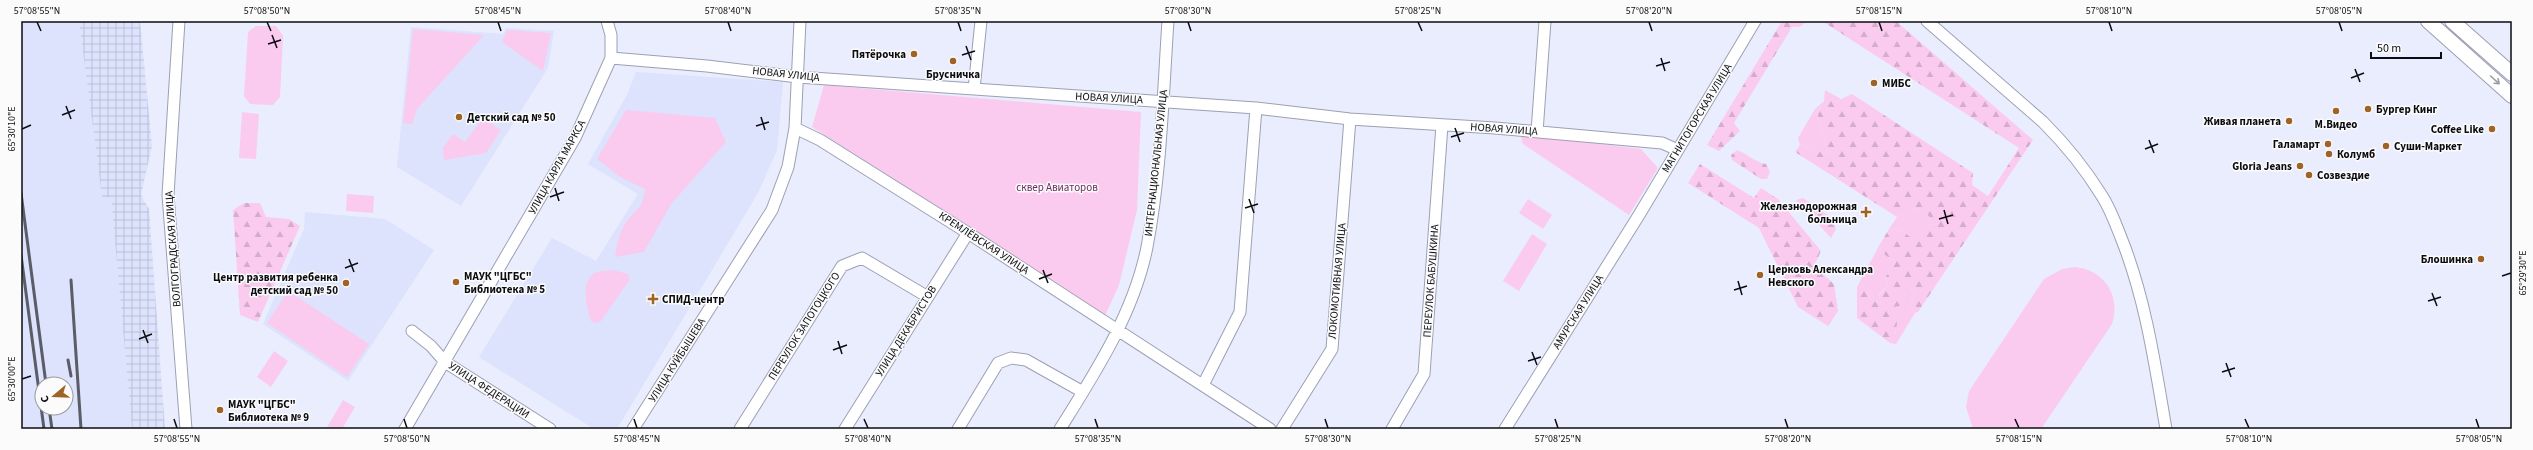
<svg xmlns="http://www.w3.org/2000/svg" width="2533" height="450" font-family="'Source Sans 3',sans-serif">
<defs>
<pattern id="industrial-grid" width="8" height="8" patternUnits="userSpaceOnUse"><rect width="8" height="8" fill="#dde2fd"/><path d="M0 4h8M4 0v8" fill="none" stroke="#bcc1d8"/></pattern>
<pattern id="forest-firs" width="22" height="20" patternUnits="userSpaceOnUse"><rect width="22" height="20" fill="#facbef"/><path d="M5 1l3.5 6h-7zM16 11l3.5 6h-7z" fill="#d5adcc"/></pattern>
</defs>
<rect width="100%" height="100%" fill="#eaedfd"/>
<!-- built -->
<path fill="#dde2fd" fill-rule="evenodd" d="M21,21H79L102,197L111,196L132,429H21ZM42,384H66V408H42Z
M411,27L503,34L506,28L554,31L548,68L461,206L397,167Z
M636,72L783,82L777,150L758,193L617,429H594L479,357L552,238L596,261L638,194L588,164L628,93Z
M305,212L385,219L434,250L348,381L263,324L304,229Z"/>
<!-- industrial -->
<path fill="url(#industrial-grid)" d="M79,21H140L152,146L141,195L149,209L165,429H132L111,197H102Z"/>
<!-- green -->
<path fill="#facbef" d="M256,26H276L283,36L280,97L273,105L250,104L244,96L248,32Z
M413,29L484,35L417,109L412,124L403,123Z
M507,30L551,33L543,71L502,42Z
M824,85L1141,112L1137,210L1119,285L1105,316L812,127Z
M1824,101L1817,112L1828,155L1800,145L1798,138L1815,109Z
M626,110L715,118L726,142L671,204L644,252L615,257C617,245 619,231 627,221C638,206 642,211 645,189L620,177L597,159Z
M242,112L259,114L256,159L239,158Z
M483,118L501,130L486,153L444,160L443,148L453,134L465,142Z
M1520,134L1641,149L1658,168L1629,215L1523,144Z
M347,194L374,196L373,213L346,211Z
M1528,199L1552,215L1543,229L1519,213Z
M1915,208L1929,216L1932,230L1910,237L1902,230L1889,229L1897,217Z
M1532,234L1547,244L1519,291L1503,281Z
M1880,244L1881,252L1895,262L1885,278L1888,284L1879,295L1881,304L1870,299L1867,285L1857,287Z
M2075,267C2105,270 2121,296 2112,324L2041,429H1973L1966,407L1969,391L2044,279L2062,269Z
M613,270L628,274L630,279L601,321L596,323L591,321C587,309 581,284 592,275C597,270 606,271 613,270Z
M1915,289L1910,306L1915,313L1896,344L1890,343L1896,332L1893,306L1909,291Z
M288,291L369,344L347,377L267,323Z
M274,351L288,361L271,387L257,377Z
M343,400L355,407L342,429H326Z"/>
<!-- forest -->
<path fill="url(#forest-firs)" d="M1782,21H1807L1800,27H1792L1734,123L1740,131L1719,151L1707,145Z
M1822,21H1896L2033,140L1918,312L1915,313L1910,306L1915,289C1905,291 1902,297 1900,306L1893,307C1899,321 1898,330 1890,343L1857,318V287L1867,285L1870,299L1881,304L1879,296L1888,284L1885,278L1895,262L1881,252L1880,244L1889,229L1902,230L1910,237L1931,230L1929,216L1915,208L1897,217L1795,152L1800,145L1828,155L1817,112L1824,101L1825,90L1841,99L1852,94L1973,173L1972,185L1988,196L2019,148Z
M1737,150C1748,154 1754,162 1766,164L1770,172L1767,179H1761L1732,160L1731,155Z
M1700,164L1754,198L1761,188L1778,199L1821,251L1814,266L1834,284L1838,311L1828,326L1798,307L1759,228L1688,183Z
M1803,198L1832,218L1836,229L1831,238L1796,200Z
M244,203H260L266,217L289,219L300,226L258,322L240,315L233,210Z"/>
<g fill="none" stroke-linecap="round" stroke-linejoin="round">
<!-- minor casing -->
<g stroke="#9ca0b2" stroke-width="13">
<path id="minor" d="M179,21L168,195L186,429
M1927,21L2043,122C2065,144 2086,170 2102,196C2111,210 2116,225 2122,240C2146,301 2155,365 2166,429
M611,58L707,66L798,77L1256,108L1350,119L1495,128L1662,143L1678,150
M974,89L981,21
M795,128L820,140L968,233L1270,429
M1537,132L1545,21
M412,331L431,346L445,362L550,429
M1203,385L1240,312L1256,108
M405,429L575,138L611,58V35L607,21
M633,429L772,210L788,167L795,128L800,21
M740,429L842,266L862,258L928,297
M845,429L968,233
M958,429L998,363L1011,358L1026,360L1083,392
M1060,429C1095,373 1134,313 1147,247C1161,175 1163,94 1168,21
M1282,429L1332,349L1350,119
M1392,429L1424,374L1442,125
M1505,429L1639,215L1755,21"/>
</g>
<!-- major casing -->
<g stroke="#9ca0b2" stroke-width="16">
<path id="major" d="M2428,21L2512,96
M2452,21L2512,74"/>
</g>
<!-- minor -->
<use href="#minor" stroke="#fff" stroke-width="11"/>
<!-- major -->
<use href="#major" stroke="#fff" stroke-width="14"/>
<!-- rail -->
<path stroke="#5a5c66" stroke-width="3" d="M21,193L46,384
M21,255L44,429
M71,280L81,429
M68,360L71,376
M49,408L52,429"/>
</g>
<!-- one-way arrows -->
<defs><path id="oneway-shaft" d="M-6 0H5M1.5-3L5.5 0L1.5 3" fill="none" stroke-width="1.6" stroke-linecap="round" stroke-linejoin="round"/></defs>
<use stroke="#9d9ea0" href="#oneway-shaft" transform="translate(2495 80) rotate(42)"/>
<!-- ticks -->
<path fill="none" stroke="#0b0c12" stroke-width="1.5" d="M37,22L41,31M267,22L271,31M498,22L501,31M728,22L731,31M958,22L961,31M1188,22L1191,31M1418,22L1422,31M1649,22L1652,31M1879,22L1882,31M2109,22L2112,31M2339,22L2342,31M272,35L277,48M268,44L281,40M966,46L971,60M962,55L975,51M1661,58L1665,71M1656,66L1670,62M2355,69L2360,82M2351,78L2364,73M66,106L71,119M62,115L75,110M761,117L765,130M756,126L769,122M1455,128L1460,142M22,129L31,125M1451,137L1464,133M2149,140L2154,153M2145,149L2158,144M555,188L559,201M550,197L564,192M1249,199L1254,213M1245,208L1258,204M1944,210L1948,224M1939,219L1953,215M349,259L354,272M345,268L358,263M1043,270L1048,283M2502,276L2511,273M1039,279L1052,274M1738,281L1742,295M1734,290L1747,286M2432,293L2437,306M2428,301L2441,297M143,330L148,343M139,339L152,334M838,341L842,354M833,350L847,345M1532,352L1537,365M1528,361L1541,357M2226,363L2231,377M2222,372L2235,368M22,379L31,376M174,419L177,428M404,419L407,428M634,419L637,428M864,419L868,428M1095,419L1098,428M1325,419L1328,428M1555,419L1558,428M1785,419L1788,428M2015,419L2019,428M2245,419L2249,428M2476,419L2479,428"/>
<!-- markers -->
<g fill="#9f6326" stroke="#fbfbfb" stroke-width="1.5">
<circle cx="914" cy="54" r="4"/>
<circle cx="953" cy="61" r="4"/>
<circle cx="1874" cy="83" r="4"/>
<circle cx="2368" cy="109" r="4"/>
<circle cx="2336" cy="111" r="4"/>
<circle cx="459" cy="117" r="4"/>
<circle cx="2289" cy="121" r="4"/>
<circle cx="2492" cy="129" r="4"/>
<circle cx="2328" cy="144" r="4"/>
<circle cx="2386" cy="146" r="4"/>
<circle cx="2329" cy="154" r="4"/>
<circle cx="2300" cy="166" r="4"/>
<circle cx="2309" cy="175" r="4"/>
<path d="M1864 206h4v4h4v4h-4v4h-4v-4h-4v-4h4z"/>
<circle cx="2481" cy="259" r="4"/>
<circle cx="1760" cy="275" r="4"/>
<circle cx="456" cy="282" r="4"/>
<circle cx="346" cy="283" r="4"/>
<path d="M651 293h4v4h4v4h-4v4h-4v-4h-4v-4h4z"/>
<circle cx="220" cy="410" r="4"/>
</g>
<g text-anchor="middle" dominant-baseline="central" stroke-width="3" stroke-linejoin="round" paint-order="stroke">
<!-- poi labels -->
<g font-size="11" font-weight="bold" fill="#0b0c12" stroke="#fbfbfb" text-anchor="start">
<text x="906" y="54" text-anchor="end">Пятёрочка</text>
<text x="953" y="74" text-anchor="middle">Брусничка</text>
<text x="1882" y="83">МИБС</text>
<text x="2376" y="109">Бургер Кинг</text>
<text x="467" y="117">Детский сад № 50</text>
<text x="2281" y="121" text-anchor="end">Живая планета</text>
<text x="2336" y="124" text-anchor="middle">М.Видео</text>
<text x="2484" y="129" text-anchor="end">Coffee Like</text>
<text x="2320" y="144" text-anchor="end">Галамарт</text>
<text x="2394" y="146">Суши-Маркет</text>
<text x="2337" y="154">Колумб</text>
<text x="2292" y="166" text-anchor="end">Gloria Jeans</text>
<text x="2317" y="175">Созвездие</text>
<text x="1857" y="206" text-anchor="end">Железнодорожная<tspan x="1857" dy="13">больница</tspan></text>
<text x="2473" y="259" text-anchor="end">Блошинка</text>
<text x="1768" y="269">Церковь Александра<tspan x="1768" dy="13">Невского</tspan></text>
<text x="464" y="276">МАУК "ЦГБС"<tspan x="464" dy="13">Библиотека № 5</tspan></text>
<text x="338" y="277" text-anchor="end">Центр развития ребенка<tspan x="338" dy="13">детский сад № 50</tspan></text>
<text x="662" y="299">СПИД-центр</text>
<text x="228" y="404">МАУК "ЦГБС"<tspan x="228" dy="13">Библиотека № 9</tspan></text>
</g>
<!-- street labels -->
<g font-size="11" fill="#0b0c12" stroke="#fbfbfb">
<text transform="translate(786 74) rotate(6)">НОВАЯ УЛИЦА</text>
<text transform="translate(1109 98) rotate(3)">НОВАЯ УЛИЦА</text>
<text transform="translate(1697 118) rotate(-59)">МАГНИТОГОРСКАЯ УЛИЦА</text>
<text transform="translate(1504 129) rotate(4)">НОВАЯ УЛИЦА</text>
<text transform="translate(1156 163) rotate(-84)">ИНТЕРНАЦИОНАЛЬНАЯ УЛИЦА</text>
<text transform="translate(557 167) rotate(-61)">УЛИЦА КАРЛА МАРКСА</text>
<text transform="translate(984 243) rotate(33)">КРЕМЛЁВСКАЯ УЛИЦА</text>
<text transform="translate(173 249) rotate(-94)">ВОЛГОГРАДСКАЯ УЛИЦА</text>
<text transform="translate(1337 281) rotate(-85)">ЛОКОМОТИВНАЯ УЛИЦА</text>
<text transform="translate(1431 281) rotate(-86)">ПЕРЕУЛОК БАБУШКИНА</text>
<text transform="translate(1578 312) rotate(-58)">АМУРСКАЯ УЛИЦА</text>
<text transform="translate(804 326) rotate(-58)">ПЕРЕУЛОК ЗАПОТОЦКОГО</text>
<text transform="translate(906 331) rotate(-58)">УЛИЦА ДЕКАБРИСТОВ</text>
<text transform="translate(677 360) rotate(-58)">УЛИЦА КУЙБЫШЕВА</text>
<text transform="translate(489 390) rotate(33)">УЛИЦА ФЕДЕРАЦИИ</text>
</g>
<!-- park labels -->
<g font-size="11" fill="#6e2962" stroke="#fbfbfb">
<text x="1057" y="187">сквер Авиаторов</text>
</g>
</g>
<!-- border -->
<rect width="2533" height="450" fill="none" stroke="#fbfbfb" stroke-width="44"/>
<!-- north arrow -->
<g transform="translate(54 396) rotate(251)"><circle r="19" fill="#fbfbfb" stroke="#9b9b9e"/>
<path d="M0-3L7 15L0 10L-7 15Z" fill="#9f6326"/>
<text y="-6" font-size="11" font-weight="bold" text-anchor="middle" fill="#0b0c12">С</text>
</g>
<!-- scale -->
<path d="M2371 52v6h70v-6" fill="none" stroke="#0b0c12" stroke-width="2"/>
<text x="2377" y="52" font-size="12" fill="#0b0c12" stroke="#fbfbfb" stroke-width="3" paint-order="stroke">50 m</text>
<rect x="22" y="22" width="2489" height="406" fill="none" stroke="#0b0c12" stroke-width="1.5"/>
<g font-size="10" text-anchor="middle" fill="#0b0c12">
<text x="37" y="14">57°08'55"N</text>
<text x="267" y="14">57°08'50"N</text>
<text x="498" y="14">57°08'45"N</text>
<text x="728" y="14">57°08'40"N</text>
<text x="958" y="14">57°08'35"N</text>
<text x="1188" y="14">57°08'30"N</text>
<text x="1418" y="14">57°08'25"N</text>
<text x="1649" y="14">57°08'20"N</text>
<text x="1879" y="14">57°08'15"N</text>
<text x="2109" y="14">57°08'10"N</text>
<text x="2339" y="14">57°08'05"N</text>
<text transform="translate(11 129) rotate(-90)" y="4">65°30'10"E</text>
<text transform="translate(2522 273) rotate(-90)" y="4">65°29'30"E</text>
<text transform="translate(11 379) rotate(-90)" y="4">65°30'00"E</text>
<text x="177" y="442">57°08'55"N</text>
<text x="407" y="442">57°08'50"N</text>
<text x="637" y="442">57°08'45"N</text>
<text x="868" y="442">57°08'40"N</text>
<text x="1098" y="442">57°08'35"N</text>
<text x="1328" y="442">57°08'30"N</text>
<text x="1558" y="442">57°08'25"N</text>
<text x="1788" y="442">57°08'20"N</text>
<text x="2019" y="442">57°08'15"N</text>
<text x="2249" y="442">57°08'10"N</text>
<text x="2479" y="442">57°08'05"N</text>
</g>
</svg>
